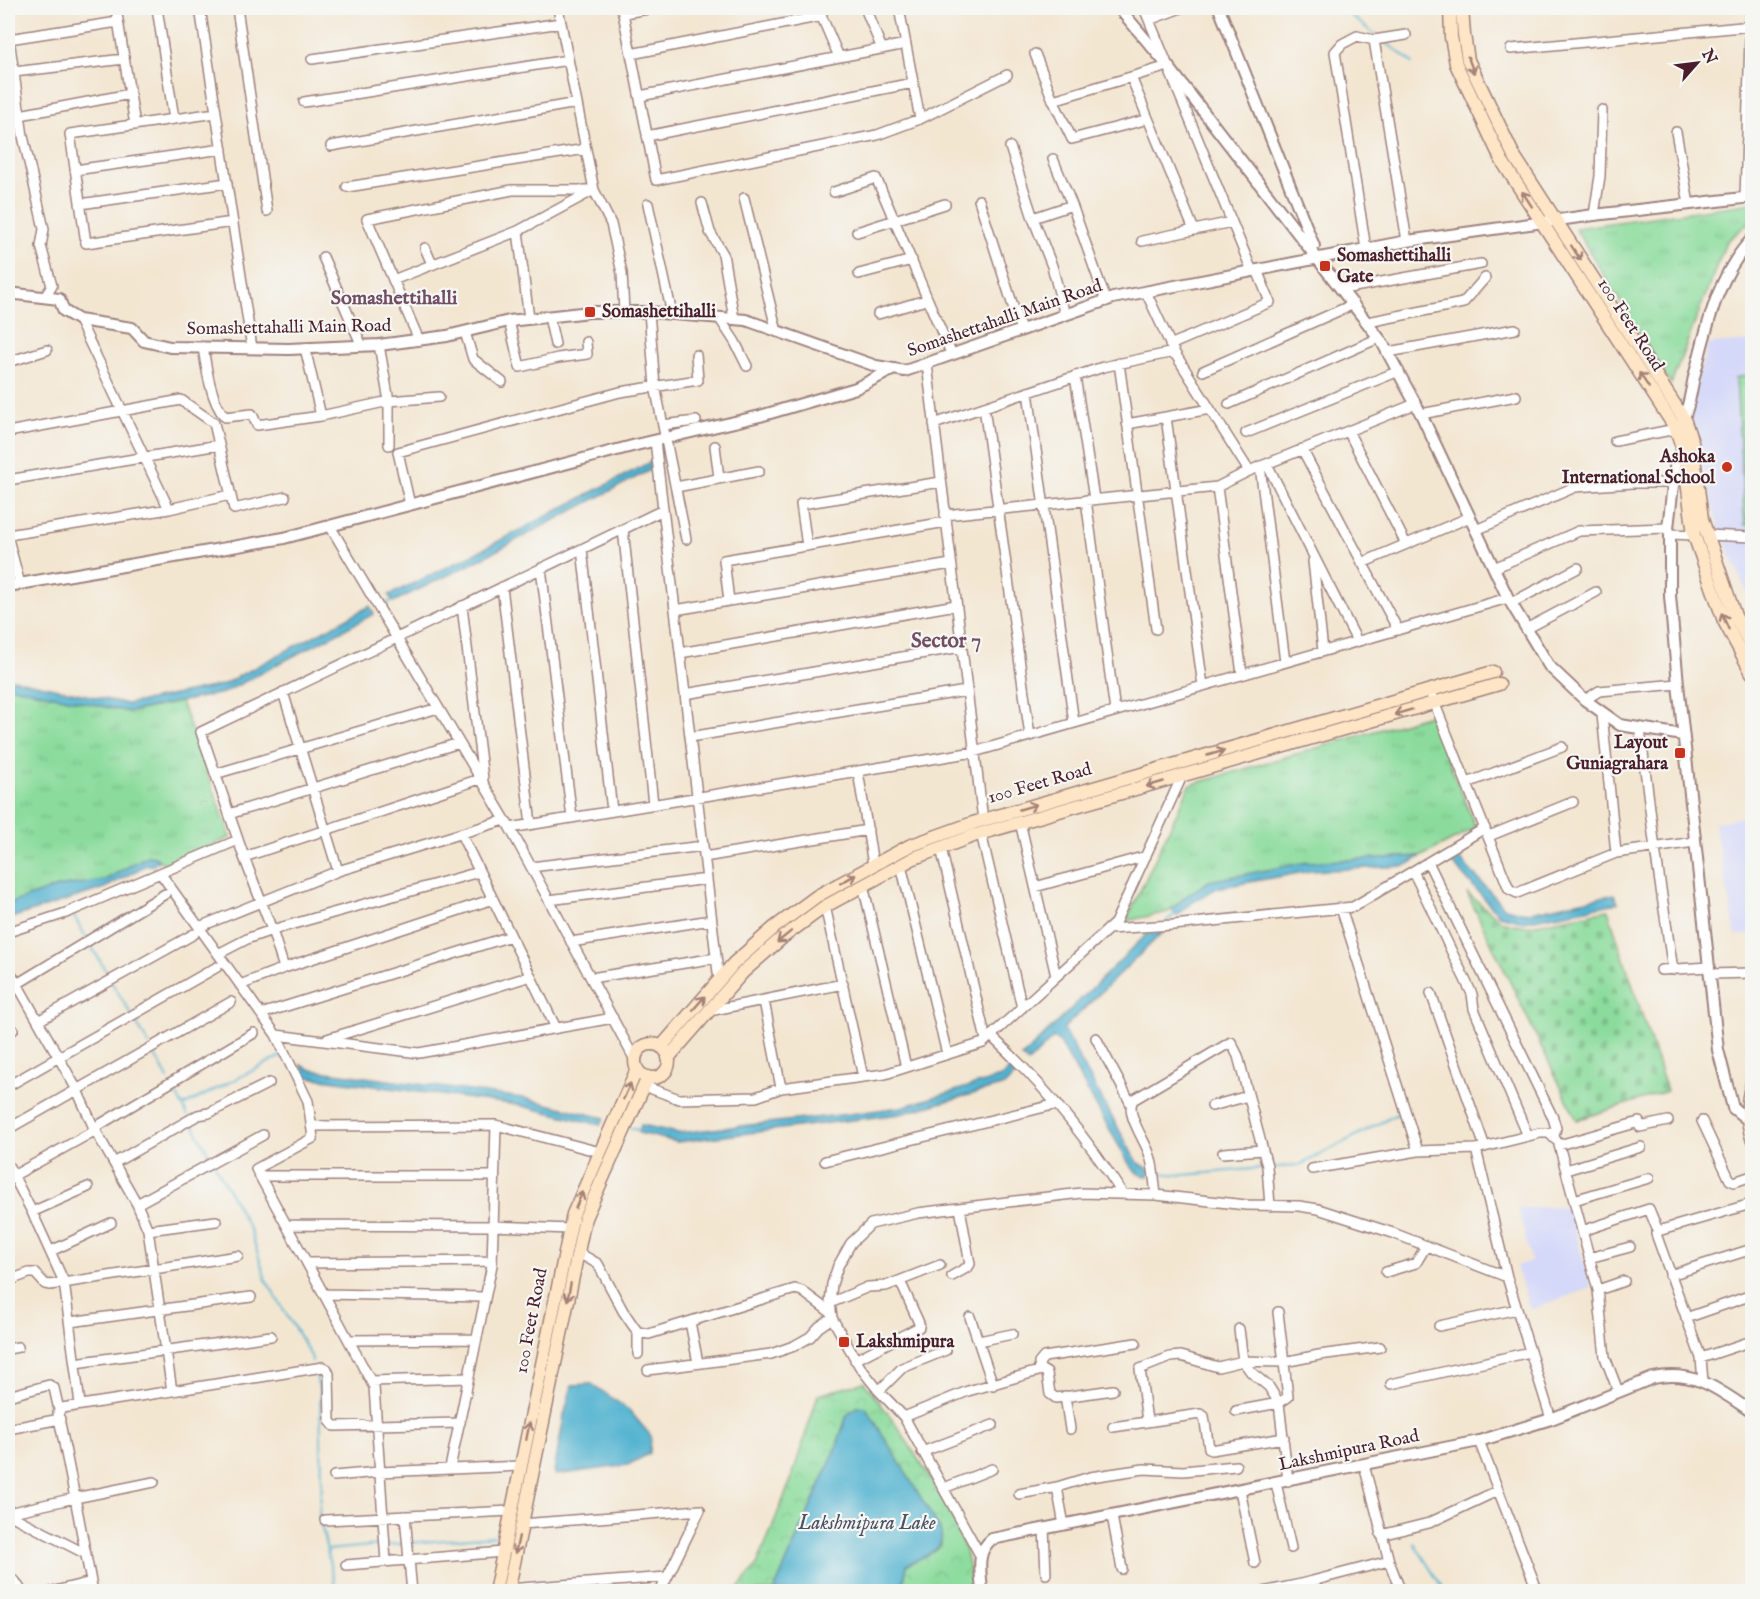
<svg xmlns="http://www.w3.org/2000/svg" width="1760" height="1599" font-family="'IM FELL English',serif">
<defs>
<pattern id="grass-tufts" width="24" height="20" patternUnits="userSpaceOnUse" patternTransform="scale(1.5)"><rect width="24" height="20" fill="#8bdc9c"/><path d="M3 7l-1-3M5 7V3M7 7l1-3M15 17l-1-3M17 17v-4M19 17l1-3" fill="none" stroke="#79bc87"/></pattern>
<pattern id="cemetery-stones" width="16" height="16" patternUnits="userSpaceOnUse" patternTransform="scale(1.5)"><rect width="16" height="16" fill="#8bdc9c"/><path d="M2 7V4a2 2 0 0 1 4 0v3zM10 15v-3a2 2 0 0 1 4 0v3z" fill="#79bc87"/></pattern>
<pattern id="park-crowns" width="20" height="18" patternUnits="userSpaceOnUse" patternTransform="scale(1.5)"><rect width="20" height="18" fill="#8bdc9c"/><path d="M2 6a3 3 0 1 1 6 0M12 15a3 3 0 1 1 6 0" fill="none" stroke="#79bc87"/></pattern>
</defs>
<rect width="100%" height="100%" fill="#f6f6f2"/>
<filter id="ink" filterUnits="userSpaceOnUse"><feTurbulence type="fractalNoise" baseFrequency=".0167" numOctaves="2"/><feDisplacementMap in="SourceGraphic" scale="12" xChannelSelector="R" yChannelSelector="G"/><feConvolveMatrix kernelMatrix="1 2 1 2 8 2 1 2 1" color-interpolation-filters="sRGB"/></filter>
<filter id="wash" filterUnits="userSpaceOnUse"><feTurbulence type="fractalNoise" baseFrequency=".008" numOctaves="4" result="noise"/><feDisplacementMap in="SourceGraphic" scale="24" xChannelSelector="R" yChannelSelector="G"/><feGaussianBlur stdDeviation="1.35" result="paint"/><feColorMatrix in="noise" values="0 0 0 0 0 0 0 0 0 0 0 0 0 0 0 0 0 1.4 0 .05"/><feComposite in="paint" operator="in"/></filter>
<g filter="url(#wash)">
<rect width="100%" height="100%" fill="#f3e6d1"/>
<!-- built -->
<path fill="#d4d8f9" d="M1752,341V605L1718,525L1687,410L1709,344Z
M1752,815V933L1736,936L1714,823Z
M1568,1206L1591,1288L1530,1310L1516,1266L1531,1261L1518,1208Z"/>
<!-- grass -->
<path fill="url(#grass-tufts)" stroke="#6a7e64" stroke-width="1.5" d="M1752,203V220L1726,242L1671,384L1575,228Z
M8,686L129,712L181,702L231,837L167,866L155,857L147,856L105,880L57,887L8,904Z
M1430,715L1476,828L1422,856L1308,862L1186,896L1168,912L1126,921L1190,785Z"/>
<!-- cemetery -->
<path fill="url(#cemetery-stones)" stroke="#6a7e64" stroke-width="1.5" d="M1467,893L1503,922L1526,926L1608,910L1667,1091L1577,1120Z"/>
<!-- park -->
<path fill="url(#park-crowns)" stroke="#6a7e64" stroke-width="1.5" d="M1752,374V525H1745L1736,378Z
M864,1382L896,1424L959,1524L974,1591H902L907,1565L937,1550L941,1544L938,1526L847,1415L835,1451L774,1591L735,1592L757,1565L791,1480L818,1395Z"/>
<!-- water -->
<path fill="#51b2d0" stroke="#4e687e" stroke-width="1.5" d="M654,460V468L469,565L393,602L389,595L470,556Z
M370,606L374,614L223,693L129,712L8,686V678L127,704L150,700L222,685Z
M147,856L155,857L159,861L153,865H146L105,888L8,919V904L57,887L105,880Z
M1422,856L1405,866L1310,871L1217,888L1191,903L1177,916L1171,910L1186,896L1209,881L1308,862Z
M1451,856L1458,857L1505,908L1526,913L1614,894L1618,903L1524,921L1499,915L1454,865L1451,864Z
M1163,932L1063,1029L1137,1162L1149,1169V1176C1142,1176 1136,1173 1131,1167L1059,1041L1053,1038L1028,1063L1022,1057L1148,933Z
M301,1065L312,1070L523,1098L604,1118L600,1125L518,1105L307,1077Z
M1011,1068L1017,1073L1005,1085L900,1114L677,1142L639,1133L641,1125L678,1133L850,1114L901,1107L1001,1077Z
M592,1384L629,1410L651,1436L650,1453L628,1465L556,1475L554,1472L564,1416L572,1385Z
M857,1407H866L940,1529C948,1553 922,1555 907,1565L902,1591H774L835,1451L847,1415Z"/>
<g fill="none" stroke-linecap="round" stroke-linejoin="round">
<!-- stream -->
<path stroke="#51b2d0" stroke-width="2" d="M1341,8L1377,36
M1384,41L1413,63
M380,607L394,600
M1437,861L1453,860
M72,913L87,939
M1167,921L1176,913
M90,944L110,978
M112,983L131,1014
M134,1019L149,1045
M152,1050L168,1079
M171,1084L188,1116
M183,1106L281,1056L283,1058
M191,1121L211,1158
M630,1128L642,1131
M214,1163L251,1232L266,1280L311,1356L312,1361
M1269,1168L1300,1165L1403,1111
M1155,1173L1184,1175L1263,1168
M316,1375L320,1393L322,1484L319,1514L336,1592
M410,1543L494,1536
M1414,1543L1445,1592
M386,1545L405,1544
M327,1550L381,1545"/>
</g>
</g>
<g filter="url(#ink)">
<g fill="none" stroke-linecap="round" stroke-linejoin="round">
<!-- minor casing -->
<g stroke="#9e827e" stroke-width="12">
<path id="minor" d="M116,8L135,125
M157,8L174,119
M200,8L252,348
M237,8L267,211
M558,8L594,190L611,224L622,273L624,312
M622,8L656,180L877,135L920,119L1007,75
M818,8L839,57
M865,8L882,49
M899,8L920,119
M1144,8L1166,61
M624,13L654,8
M1149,20L1181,8
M8,32L23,136L44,229L41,246L52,286L45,297
M1406,35L1374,40L1407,241
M9,39L118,22
M1511,49L1752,26
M631,54L822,16
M1035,54L1053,100
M312,59L561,23
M14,72L124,59
M1171,74L1252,271
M1131,77L1194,230
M640,96L906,44
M304,102L568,60
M216,113L70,134L86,243L233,222
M20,115L130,94
M1141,121L1072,139L1053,100L1168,66
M1676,132L1689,204
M647,136L913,83
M331,146L577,103
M1010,147L1033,218
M1053,159L1072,205
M75,170L222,149
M347,187L586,149
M834,192L876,178C902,236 925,296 952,355
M744,198L777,332
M1745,198L1751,8
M979,200L1021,331
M702,203L710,232L723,254L734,319
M80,204L227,183
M648,204L672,314
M1594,215L1600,176L1602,110
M518,231L529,319
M857,232L945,204
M1142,241L1232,222
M425,248L432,264
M1366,249L1335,52L1342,44L1357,36L1374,40
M323,257L362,346
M859,274L912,260
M393,280L518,231L594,190H512L367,219L419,340
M1343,289L1481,264
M1146,292L1174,352L1249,471
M649,312L655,386L686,539
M878,314L926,300
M1065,315L1052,266L1033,218L1072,205L1106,301
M549,317L555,344
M720,319L735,342L747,366
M79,320L169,509
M509,321L520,367L558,358L587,354L586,342
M1368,322L1463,303L1485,278
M465,332L473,359L502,382
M379,345L389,401V445
M1170,345L1270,302L1257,270
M203,347C206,367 211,402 225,417L252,414L257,425L321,416L389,401L439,397
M305,348L321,416
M1388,352L1515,329
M8,362L47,350
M1119,363L1156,629
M927,364L983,820
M1203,371L1354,304
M1075,376L1094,499
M1028,392L1074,723
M1229,404L1379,338
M984,407L1030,736
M1421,414L1516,396
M1166,417L1203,686
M934,424L1103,367L1174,352
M1127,424L1210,409
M663,425L696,421
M1348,431L1406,544
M8,432L181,400L214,423L234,509L285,497
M1246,433L1399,371
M655,441L719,981
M1615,441L1676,429
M715,446L719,478
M1302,449L1398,630
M1267,464L1357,641
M1260,466L1285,662
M8,480L219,445
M676,487L759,471
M1217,487L1242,674
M1086,500L1115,711
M410,505L398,452L620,392L698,380L696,355
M945,515L1217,487L1249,471L1415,404
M330,526L510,828L635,1060
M623,529L653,804
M1476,530L1575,487L1633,483H1673
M1670,534L1694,535
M8,535L169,509L230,495
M1708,535L1752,537
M8,539L20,584
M807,546L801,504L941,482
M582,549L612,811
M1313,561L1323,651
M1362,563L1470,517
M541,568L572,818
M1494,568L1579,531L1668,528
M502,587L531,824
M729,601L724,560L946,522
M1511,603L1578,568
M462,606L483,779
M675,610L951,564
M1526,629L1596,592
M680,653L956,605
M283,692L338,871
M685,694L961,647
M1432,697L1509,889L1517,893L1616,853L1695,842
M1585,700L1599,691L1678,684
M1602,714L1616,853
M1640,729L1655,849L1673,970
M690,737L966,691
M858,771L873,865
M215,774L438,708
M1467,783L1562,747
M229,814L459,743
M1020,822L1056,976
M510,828L974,752L1508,598
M981,833L1022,1008
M461,834L556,1028
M1489,836L1573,802
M941,848L986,1040
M244,857L480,779
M704,857L868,830
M1428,862L1553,1118L1556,1128L1554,1136
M901,865L947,1054
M531,867L703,846
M1413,871L1472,994L1474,1009L1528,1136
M161,874L276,1035L308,1101L313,1138L256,1169L374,1387L386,1562
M863,885L906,1067
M1035,887L1146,856
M549,900L707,879
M825,906L863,1077
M1341,908L1418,1151
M199,927L338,871L505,820
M1108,929L1173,925L1353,907L1485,828
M8,932L66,913L238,840
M571,942L711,920
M218,954L249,938L272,930L479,872
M8,968L76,1088L94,1128L137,1204L148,1230L172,1391L323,1367L327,1369L329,1374L330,1421L334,1426L460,1423
M284,968L272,930L244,857L201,732L663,510
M1661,970L1709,967
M1710,974L1752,973
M591,978L716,958
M17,984L165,894
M240,985L284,968L493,899
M1431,993L1485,1147
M764,1001L781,1088
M709,1011L843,984
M261,1014L511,936
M38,1021L194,934
M8,1032L13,1030
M276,1035L419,1053L613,1018
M991,1036C1042,1083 1085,1135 1122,1193
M1096,1038L1131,1104
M327,1039L531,976
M8,1086L217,967
M644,1086L679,1099L756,1097L781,1088L885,1074L983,1043L1115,923L1183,774
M1212,1106L1248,1096
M1702,1121L1730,1180L1734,1182L1752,1176
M311,1126L496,1125L600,1152
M94,1128L254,1033
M8,1129L231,1002
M1476,1149L1507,1277L1551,1419
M1223,1153L1262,1150
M825,1161L1057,1104
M114,1163L198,1115L209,1113L269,1083
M8,1165L32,1212L64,1282L80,1404
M1312,1169L1418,1151L1476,1149L1540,1133H1549L1556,1140
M1566,1170L1641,1147
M13,1176L96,1130
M261,1176H494
M1156,1195C1154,1181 1154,1165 1149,1153C1144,1139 1125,1113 1133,1100L1231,1042L1238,1056L1267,1166L1270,1206
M1574,1200L1649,1178
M137,1204L263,1135
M32,1212L88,1187
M287,1225L493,1226L570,1229
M148,1230L216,1221
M1582,1231L1649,1209L1658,1231
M51,1251L111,1223
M577,1252L598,1264L623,1311L634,1327L638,1332L649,1334L795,1289L802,1291L830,1312
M1589,1258L1630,1247
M307,1263L492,1261
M1386,1272L1416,1263L1426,1246
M1670,1275L1749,1250
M952,1276L968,1267L970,1264L960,1208
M8,1281L29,1273H35L45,1284L50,1285L238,1256
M1598,1290L1624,1281
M324,1294L485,1297
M830,1303L868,1287L886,1286L940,1265
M970,1317L993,1385
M1686,1318L1752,1295
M70,1322L251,1297
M690,1322L698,1363
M1439,1326L1517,1309
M1239,1329L1243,1361L1251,1372L1269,1387L1279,1403L1288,1481
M349,1340L477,1339
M979,1341L1012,1334
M8,1349L18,1347
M638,1354V1332
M1701,1358L1752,1341
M855,1360L919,1327V1323L900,1281
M75,1363L271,1336
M648,1370L771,1354L794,1346L810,1337L819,1327L832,1318
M1040,1370L1039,1363L1044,1357L1136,1343
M371,1381L469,1378
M1703,1382L1701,1358L1656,1234L1658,1231L1751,1204
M1391,1384L1530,1352
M879,1391L902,1368L946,1350
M1618,1391L1605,1357L1598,1290L1559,1145L1639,1122L1640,1127L1668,1121
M8,1396L49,1385L54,1388L59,1410
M1065,1396L1070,1429
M1236,1411L1279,1403L1288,1397L1278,1312
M904,1417L968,1391L1042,1370L1047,1373L1050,1394L1056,1398L1113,1390
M1147,1421L1140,1369L1170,1357L1181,1356L1218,1367L1243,1361L1284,1362L1319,1355L1380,1347
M1113,1427L1200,1414L1204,1416L1209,1448L1211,1450L1284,1438
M8,1429L60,1419
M1479,1441L1538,1592
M922,1452L993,1425
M1364,1465L1389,1561L1401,1592
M450,1468L492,1265L496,1125
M334,1476L379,1472L521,1466
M154,1482L75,1498L58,1413L62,1408L172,1391
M1276,1483L1291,1548
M944,1488L992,1469
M1240,1490L1255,1563
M1019,1494L1057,1487
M8,1513L75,1498L93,1592
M8,1514L86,1554
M405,1516L412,1592
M1112,1516L1122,1569
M325,1520L511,1511
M522,1524L700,1510
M1064,1525L1057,1487L1090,1477L1144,1469L1183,1471L1236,1466
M1044,1528L1046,1574
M1381,1535L1429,1523L1497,1491
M980,1555L904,1417L879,1391L860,1367L832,1318L830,1303L832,1284L838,1266L851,1243L871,1224L918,1213L1081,1193L1156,1195L1246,1205L1299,1206L1318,1209L1393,1233L1507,1277
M346,1565L503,1552
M8,1583L15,1581L22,1592
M508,1589L667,1577
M51,1592L91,1582
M660,1592L700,1510
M1263,1592L1301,1584L1389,1561"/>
</g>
<!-- tertiary casing -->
<g stroke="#9e827e" stroke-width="14">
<path id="tertiary" d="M1119,8L1168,66L1382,342L1421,414L1508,598L1549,666L1585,700L1620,725L1683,735
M1219,8L1314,246
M8,293L59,299L64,311L79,320L132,328L144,341L170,347L289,349L379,345L447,336L509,321L590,312H649L746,320L876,366L905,371L1113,298L1407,241L1594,215L1752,197
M1682,422C1689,409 1691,391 1694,377C1707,328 1716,277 1752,239
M1687,446L1676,459L1668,528L1670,534V596L1678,684L1718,1050L1733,1108L1748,1120H1752
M8,586L284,538L636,445L760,416L856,388L894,369
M982,1592C981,1572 975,1552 992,1539L1479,1441L1551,1419L1653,1378C1695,1369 1719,1390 1752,1412"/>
</g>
<!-- secondary casing -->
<g stroke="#9e827e" stroke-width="15">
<path id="secondary" d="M1450,8L1451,37L1456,64L1502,161L1676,429L1683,450L1694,535L1724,621L1752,673
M1462,8L1464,35L1468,60L1513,154L1684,419L1692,442L1702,519L1735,616L1752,647
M635 1061a17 17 0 1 1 34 0a17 17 0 1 1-34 0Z
M661,1047L734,963L775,927L817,896L909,846L973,823L1493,672
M668,1058L743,972L783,937L824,907L914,858L976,835L1499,684
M1752,1084C1746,1103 1746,1119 1752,1138
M495,1592L573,1214L637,1069
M508,1592L585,1218L648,1077"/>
</g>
<!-- minor -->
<use href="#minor" stroke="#fff" stroke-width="9"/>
<!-- tertiary -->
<use href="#tertiary" stroke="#fff" stroke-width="10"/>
<!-- secondary -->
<use href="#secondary" stroke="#fee5c5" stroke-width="12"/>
</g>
<!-- one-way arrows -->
<defs><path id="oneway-shaft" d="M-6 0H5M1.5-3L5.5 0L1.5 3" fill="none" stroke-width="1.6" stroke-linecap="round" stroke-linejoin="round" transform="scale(1.5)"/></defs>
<g stroke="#a48278">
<use href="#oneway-shaft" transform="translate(1471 65) rotate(69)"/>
<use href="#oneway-shaft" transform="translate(1527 199) rotate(-123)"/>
<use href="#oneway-shaft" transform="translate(1576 253) rotate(57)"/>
<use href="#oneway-shaft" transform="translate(1644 380) rotate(-123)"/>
<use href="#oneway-shaft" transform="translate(1725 621) rotate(-114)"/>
<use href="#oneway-shaft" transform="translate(1403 712) rotate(164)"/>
<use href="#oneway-shaft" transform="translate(1216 753) rotate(-16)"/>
<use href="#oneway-shaft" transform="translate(1155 784) rotate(164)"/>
<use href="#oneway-shaft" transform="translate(1028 807) rotate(-16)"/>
<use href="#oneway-shaft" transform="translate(848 879) rotate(-29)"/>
<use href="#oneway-shaft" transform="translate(784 937) rotate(141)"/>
<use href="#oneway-shaft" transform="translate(699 1003) rotate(-49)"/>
<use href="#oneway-shaft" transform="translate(627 1091) rotate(-66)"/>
<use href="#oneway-shaft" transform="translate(579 1200) rotate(-67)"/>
<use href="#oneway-shaft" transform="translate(569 1292) rotate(101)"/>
<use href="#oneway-shaft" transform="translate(528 1431) rotate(-79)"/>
<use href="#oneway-shaft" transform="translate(517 1545) rotate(102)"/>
</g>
</g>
<!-- markers -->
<g fill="#c8321e" stroke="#f6f6f2" stroke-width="2">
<rect x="1319" y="260" width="12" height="12" rx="3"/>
<rect x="584" y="306" width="12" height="12" rx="3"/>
<circle cx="1727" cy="467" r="6"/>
<rect x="1674" y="747" width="12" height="12" rx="3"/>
<rect x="838" y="1336" width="12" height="12" rx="3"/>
</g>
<g text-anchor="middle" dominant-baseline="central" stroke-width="4.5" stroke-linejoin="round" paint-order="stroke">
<!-- poi labels -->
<g font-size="18" font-weight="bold" fill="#4a1f2b" stroke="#f6f6f2" text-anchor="start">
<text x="1337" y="256">Somashettihalli<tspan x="1337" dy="21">Gate</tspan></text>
<text x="602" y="312">Somashettihalli</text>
<text x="1715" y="457" text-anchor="end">Ashoka<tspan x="1715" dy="21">International School</tspan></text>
<text x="1668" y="743" text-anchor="end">Layout<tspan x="1668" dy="21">Guniagrahara</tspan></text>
<text x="856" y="1342">Lakshmipura</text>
</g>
<!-- street labels -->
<g font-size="18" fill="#4a1f2b" stroke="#f6f6f2">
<text transform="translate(1005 319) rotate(-19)">Somashettahalli Main Road</text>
<text transform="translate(1630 325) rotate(57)">100 Feet Road</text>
<text transform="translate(289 328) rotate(-1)">Somashettahalli Main Road</text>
<text transform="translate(1040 784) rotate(-16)">100 Feet Road</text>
<text transform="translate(532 1321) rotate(-79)">100 Feet Road</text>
<text transform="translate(1349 1451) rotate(-12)">Lakshmipura Road</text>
</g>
<!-- neighbourhood labels -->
<g font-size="20" font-weight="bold" fill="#704e64" stroke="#f6f6f2">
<text x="394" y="298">Somashettihalli</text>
</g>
<!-- water labels -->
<g font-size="20" font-style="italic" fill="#4c5265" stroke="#f6f6f2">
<text x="867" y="1523">Lakshmipura Lake</text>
</g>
<!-- quarter labels -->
<g font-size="21" font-weight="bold" fill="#704e64" stroke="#f6f6f2">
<text x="946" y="641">Sector 7</text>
</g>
</g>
<!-- margin -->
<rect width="1760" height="1599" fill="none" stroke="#f6f6f2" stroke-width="30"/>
<!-- north arrow -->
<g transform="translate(1697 63) rotate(62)" stroke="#f6f6f2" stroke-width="4.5" paint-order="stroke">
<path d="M0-4.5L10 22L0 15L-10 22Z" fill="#4a1f2b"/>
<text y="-9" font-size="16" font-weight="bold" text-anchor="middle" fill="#4a1f2b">N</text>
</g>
</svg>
